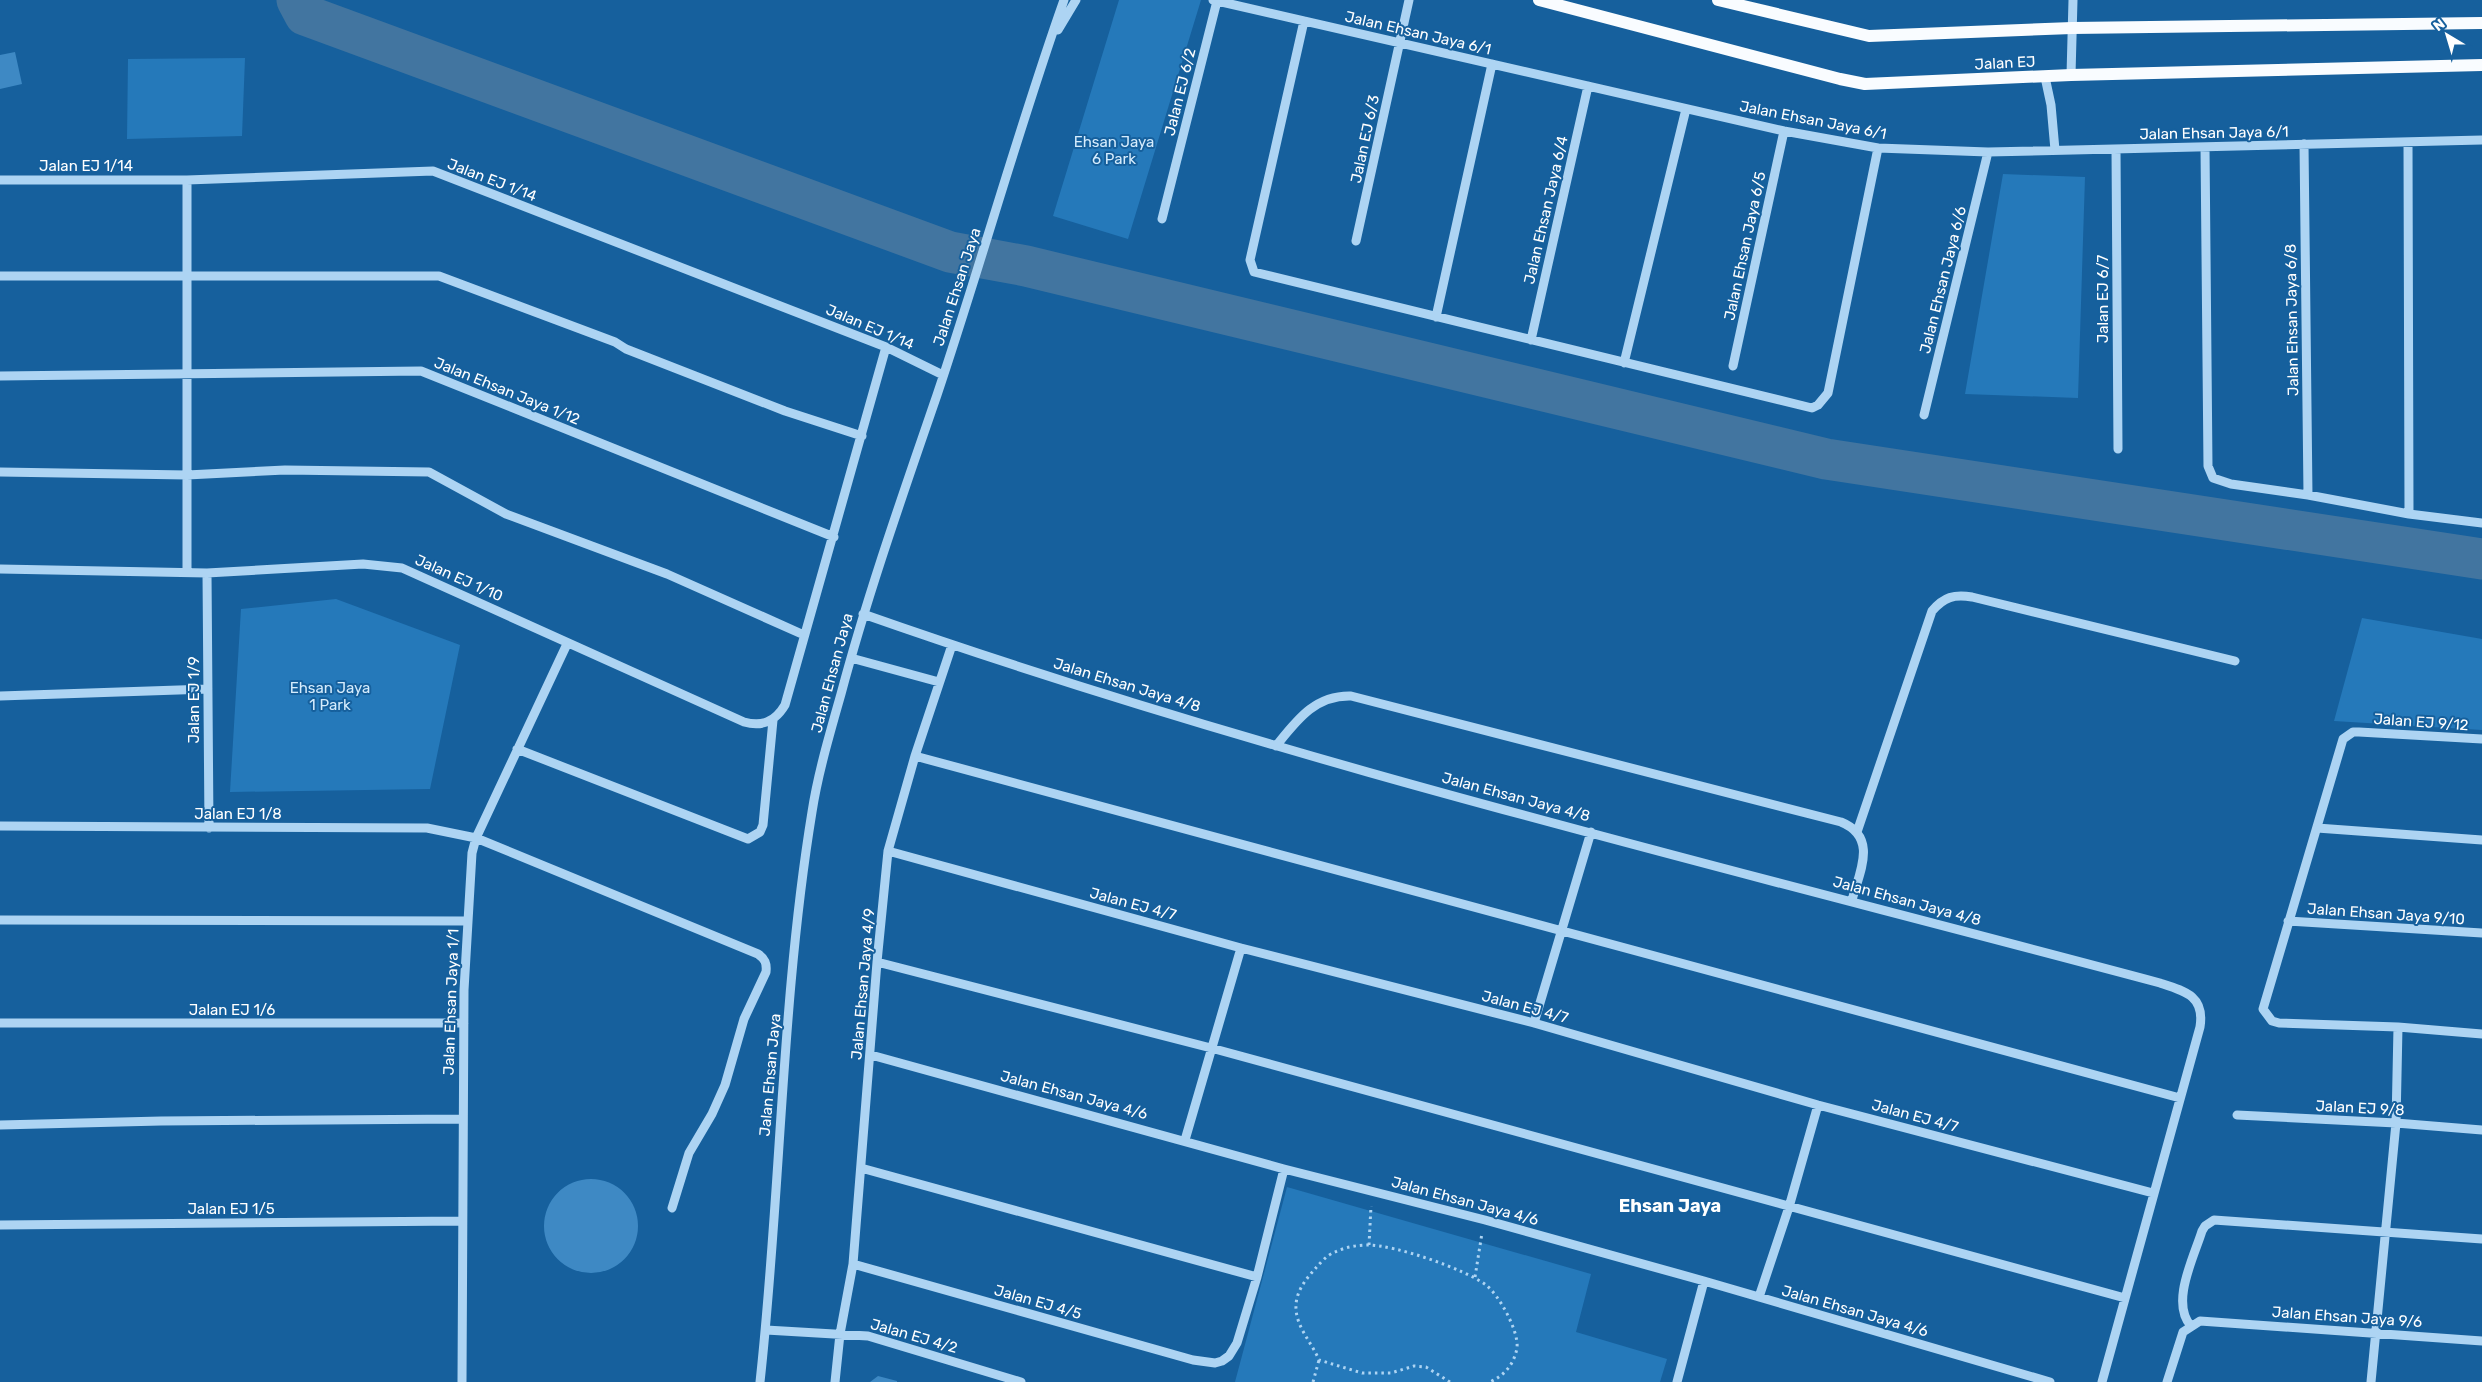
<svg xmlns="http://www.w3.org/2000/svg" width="2482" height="1382" font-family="Rubik,sans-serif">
<rect width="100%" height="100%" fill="#16609d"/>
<!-- green -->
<path fill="#2579ba" d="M1119,0H1201L1128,239L1053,216Z
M245,58L242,136L127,139L128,59Z
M2003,174L2085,177L2078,398L1965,394Z
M336,599L460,645L430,789L230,792L241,609Z
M2362,618L2482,639V730L2334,721Z
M1287,1187L1591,1274L1576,1332L1667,1359L1660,1382H1235Z"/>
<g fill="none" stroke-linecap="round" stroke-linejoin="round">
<!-- river -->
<path stroke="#4275a0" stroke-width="41" d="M297,0L305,15L950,252L1026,266L1826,459L2482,559"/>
</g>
<!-- building -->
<path fill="#3e89c4" d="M15,52L22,84L0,89V55Z
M544 1226a47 47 0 1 1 94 0a47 47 0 1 1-94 0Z
M878,1376L897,1381V1382H870Z"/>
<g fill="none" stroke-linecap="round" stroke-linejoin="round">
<!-- path -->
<path stroke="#add4f3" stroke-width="3" stroke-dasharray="2.5 4" stroke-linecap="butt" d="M1369,1245L1371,1206
M1475,1277L1482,1233
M1313,1382L1319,1360
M1450,1382L1426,1367L1414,1366L1391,1373H1362L1319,1360C1312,1343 1297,1328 1296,1309C1295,1293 1305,1280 1315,1269C1320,1263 1327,1255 1335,1252C1345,1247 1358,1245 1368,1245C1395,1245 1465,1269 1486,1285C1499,1295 1519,1331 1517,1348C1514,1364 1505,1375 1490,1382"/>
<!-- minor -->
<path stroke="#add4f3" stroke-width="9" d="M1213,0L1784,131L1878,148L1988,152L2482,140
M1304,21L1250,260L1254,272L1812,408L1818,405L1828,393L1878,148
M1058,30L1076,0
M2071,75L2073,0
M2045,77L2051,105L2055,150
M2408,142L2409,514
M2304,144L2308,495
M2205,147L2208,466L2213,478L2231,484L2308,495L2409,514L2482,523
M2116,149L2118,449
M0,180H187L433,171L886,347L943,375
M1162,219L1217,1
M1356,241L1409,0
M0,276H439L615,342L626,349L785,411L862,436
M1436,317L1492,64
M1531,340L1588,86
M1624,363L1686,109
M1733,366L1784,131
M0,376L421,371L834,537
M1924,415L1988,152
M0,472L187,475L285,470L429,472L506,514L667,574L804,635
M0,569L207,573L363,564L402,568L744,722C762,727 775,722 785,705L886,347
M187,572V180
M207,573L209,828
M863,614C1287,763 1726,867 2160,983C2185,991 2205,996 2200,1027L2102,1382
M851,658L939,682
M0,696L208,689
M2482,739L2359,732H2353L2343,739L2263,1009L2272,1021L2279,1023L2398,1027L2482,1034
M1276,746C1297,720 1315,695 1351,696L1841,822C1878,837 1860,871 1852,900
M517,749L748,839L760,832L763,825L773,720
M915,756L2180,1098
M0,826L427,828L476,838L758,954C765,959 767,963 766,972L744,1019L725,1085L712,1114L689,1153L672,1208
M2317,828L2482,840
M1857,832L1932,611C1944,597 1954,594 1972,597L2235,661
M888,851L1241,948L1534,1023L1818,1105L2153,1193
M0,920L467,921
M2288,921L2482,933
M877,962L1211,1048L2125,1298
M0,1023H464
M1534,1023L1591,832
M871,1055L1284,1169L1485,1220L1704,1281L2050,1382
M2237,1115L2396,1123L2482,1130
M0,1125L161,1121L462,1119
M1185,1140L1241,948
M861,1168L1257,1277
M0,1225L462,1221
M853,1264L1193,1360L1215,1363L1222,1361L1229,1356L1237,1343L1257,1277L1284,1169
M1759,1297L1789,1207L1818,1105
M2191,1326C2170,1303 2194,1257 2202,1231L2205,1226L2214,1220L2482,1239
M766,1330L868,1336L1021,1382
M462,1382L464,990L472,853L476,838L567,644
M760,1382C781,1192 781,1001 812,812C818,773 830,733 841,694C868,593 903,494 937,395C981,264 1018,130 1064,0
M835,1382L840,1334L853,1264L877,962L888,851L915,756L952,645
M1677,1382L1704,1281
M2167,1382L2183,1332L2200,1321L2482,1341
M2371,1382L2396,1123L2398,1027"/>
<!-- major -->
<path stroke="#f9fcff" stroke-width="12" d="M1539,0L1840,79L1865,84L2071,75L2482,65
M1718,0L1869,36L2072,28L2482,23"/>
</g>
<g text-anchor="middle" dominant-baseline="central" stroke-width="4" stroke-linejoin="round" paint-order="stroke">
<!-- street labels -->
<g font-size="15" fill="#fff" stroke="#16609d">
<text transform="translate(1418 33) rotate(13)">Jalan Ehsan Jaya 6/1</text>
<text transform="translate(2005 63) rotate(-3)">Jalan EJ</text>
<text transform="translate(1180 92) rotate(-76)">Jalan EJ 6/2</text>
<text transform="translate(1813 120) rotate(11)">Jalan Ehsan Jaya 6/1</text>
<text transform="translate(2214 133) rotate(-1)">Jalan Ehsan Jaya 6/1</text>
<text transform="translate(1365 139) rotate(-78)">Jalan EJ 6/3</text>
<text x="86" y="166">Jalan EJ 1/14</text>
<text transform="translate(492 180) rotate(21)">Jalan EJ 1/14</text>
<text transform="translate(1546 210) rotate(-77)">Jalan Ehsan Jaya 6/4</text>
<text transform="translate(1745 246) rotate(-78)">Jalan Ehsan Jaya 6/5</text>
<text transform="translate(1943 280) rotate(-76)">Jalan Ehsan Jaya 6/6</text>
<text transform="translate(957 287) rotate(-72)">Jalan Ehsan Jaya</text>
<text transform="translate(2103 299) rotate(-90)">Jalan EJ 6/7</text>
<text transform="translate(2292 320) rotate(-91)">Jalan Ehsan Jaya 6/8</text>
<text transform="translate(870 327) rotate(23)">Jalan EJ 1/14</text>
<text transform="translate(507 391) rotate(22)">Jalan Ehsan Jaya 1/12</text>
<text transform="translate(459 578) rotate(24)">Jalan EJ 1/10</text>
<text transform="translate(832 673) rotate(-75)">Jalan Ehsan Jaya</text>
<text transform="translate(1127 685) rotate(17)">Jalan Ehsan Jaya 4/8</text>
<text transform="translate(194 700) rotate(-90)">Jalan EJ 1/9</text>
<text transform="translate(2421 722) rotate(4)">Jalan EJ 9/12</text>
<text transform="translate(1516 797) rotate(15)">Jalan Ehsan Jaya 4/8</text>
<text x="238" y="814">Jalan EJ 1/8</text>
<text transform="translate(1907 901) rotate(15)">Jalan Ehsan Jaya 4/8</text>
<text transform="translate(1133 904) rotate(15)">Jalan EJ 4/7</text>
<text transform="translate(2386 914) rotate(4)">Jalan Ehsan Jaya 9/10</text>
<text transform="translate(863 984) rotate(-85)">Jalan Ehsan Jaya 4/9</text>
<text transform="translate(451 1002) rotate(-88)">Jalan Ehsan Jaya 1/1</text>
<text transform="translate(1525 1007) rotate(15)">Jalan EJ 4/7</text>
<text x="232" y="1010">Jalan EJ 1/6</text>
<text transform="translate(770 1075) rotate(-85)">Jalan Ehsan Jaya</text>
<text transform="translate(1074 1095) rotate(15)">Jalan Ehsan Jaya 4/6</text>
<text transform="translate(2360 1108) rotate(3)">Jalan EJ 9/8</text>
<text transform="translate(1915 1116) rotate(15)">Jalan EJ 4/7</text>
<text transform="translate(1465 1201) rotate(15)">Jalan Ehsan Jaya 4/6</text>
<text x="231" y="1209">Jalan EJ 1/5</text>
<text transform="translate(1038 1302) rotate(16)">Jalan EJ 4/5</text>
<text transform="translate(1855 1311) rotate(16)">Jalan Ehsan Jaya 4/6</text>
<text transform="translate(2347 1317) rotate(4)">Jalan Ehsan Jaya 9/6</text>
<text transform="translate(914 1336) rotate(16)">Jalan EJ 4/2</text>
</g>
<!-- park labels -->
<g font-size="15" fill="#d5ecfd" stroke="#16609d">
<text x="1114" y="142">Ehsan Jaya<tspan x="1114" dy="17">6 Park</tspan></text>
<text x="330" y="688">Ehsan Jaya<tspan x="330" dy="17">1 Park</tspan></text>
</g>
<!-- quarter labels -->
<g font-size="18" font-weight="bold" fill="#fff" stroke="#16609d">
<text x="1670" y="1206">Ehsan Jaya</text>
</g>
</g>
<!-- north arrow -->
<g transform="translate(2447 35) rotate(322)" stroke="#16609d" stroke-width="4" paint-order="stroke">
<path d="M0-4L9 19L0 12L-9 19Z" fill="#ffffff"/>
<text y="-8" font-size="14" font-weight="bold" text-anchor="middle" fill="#ffffff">N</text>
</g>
</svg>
